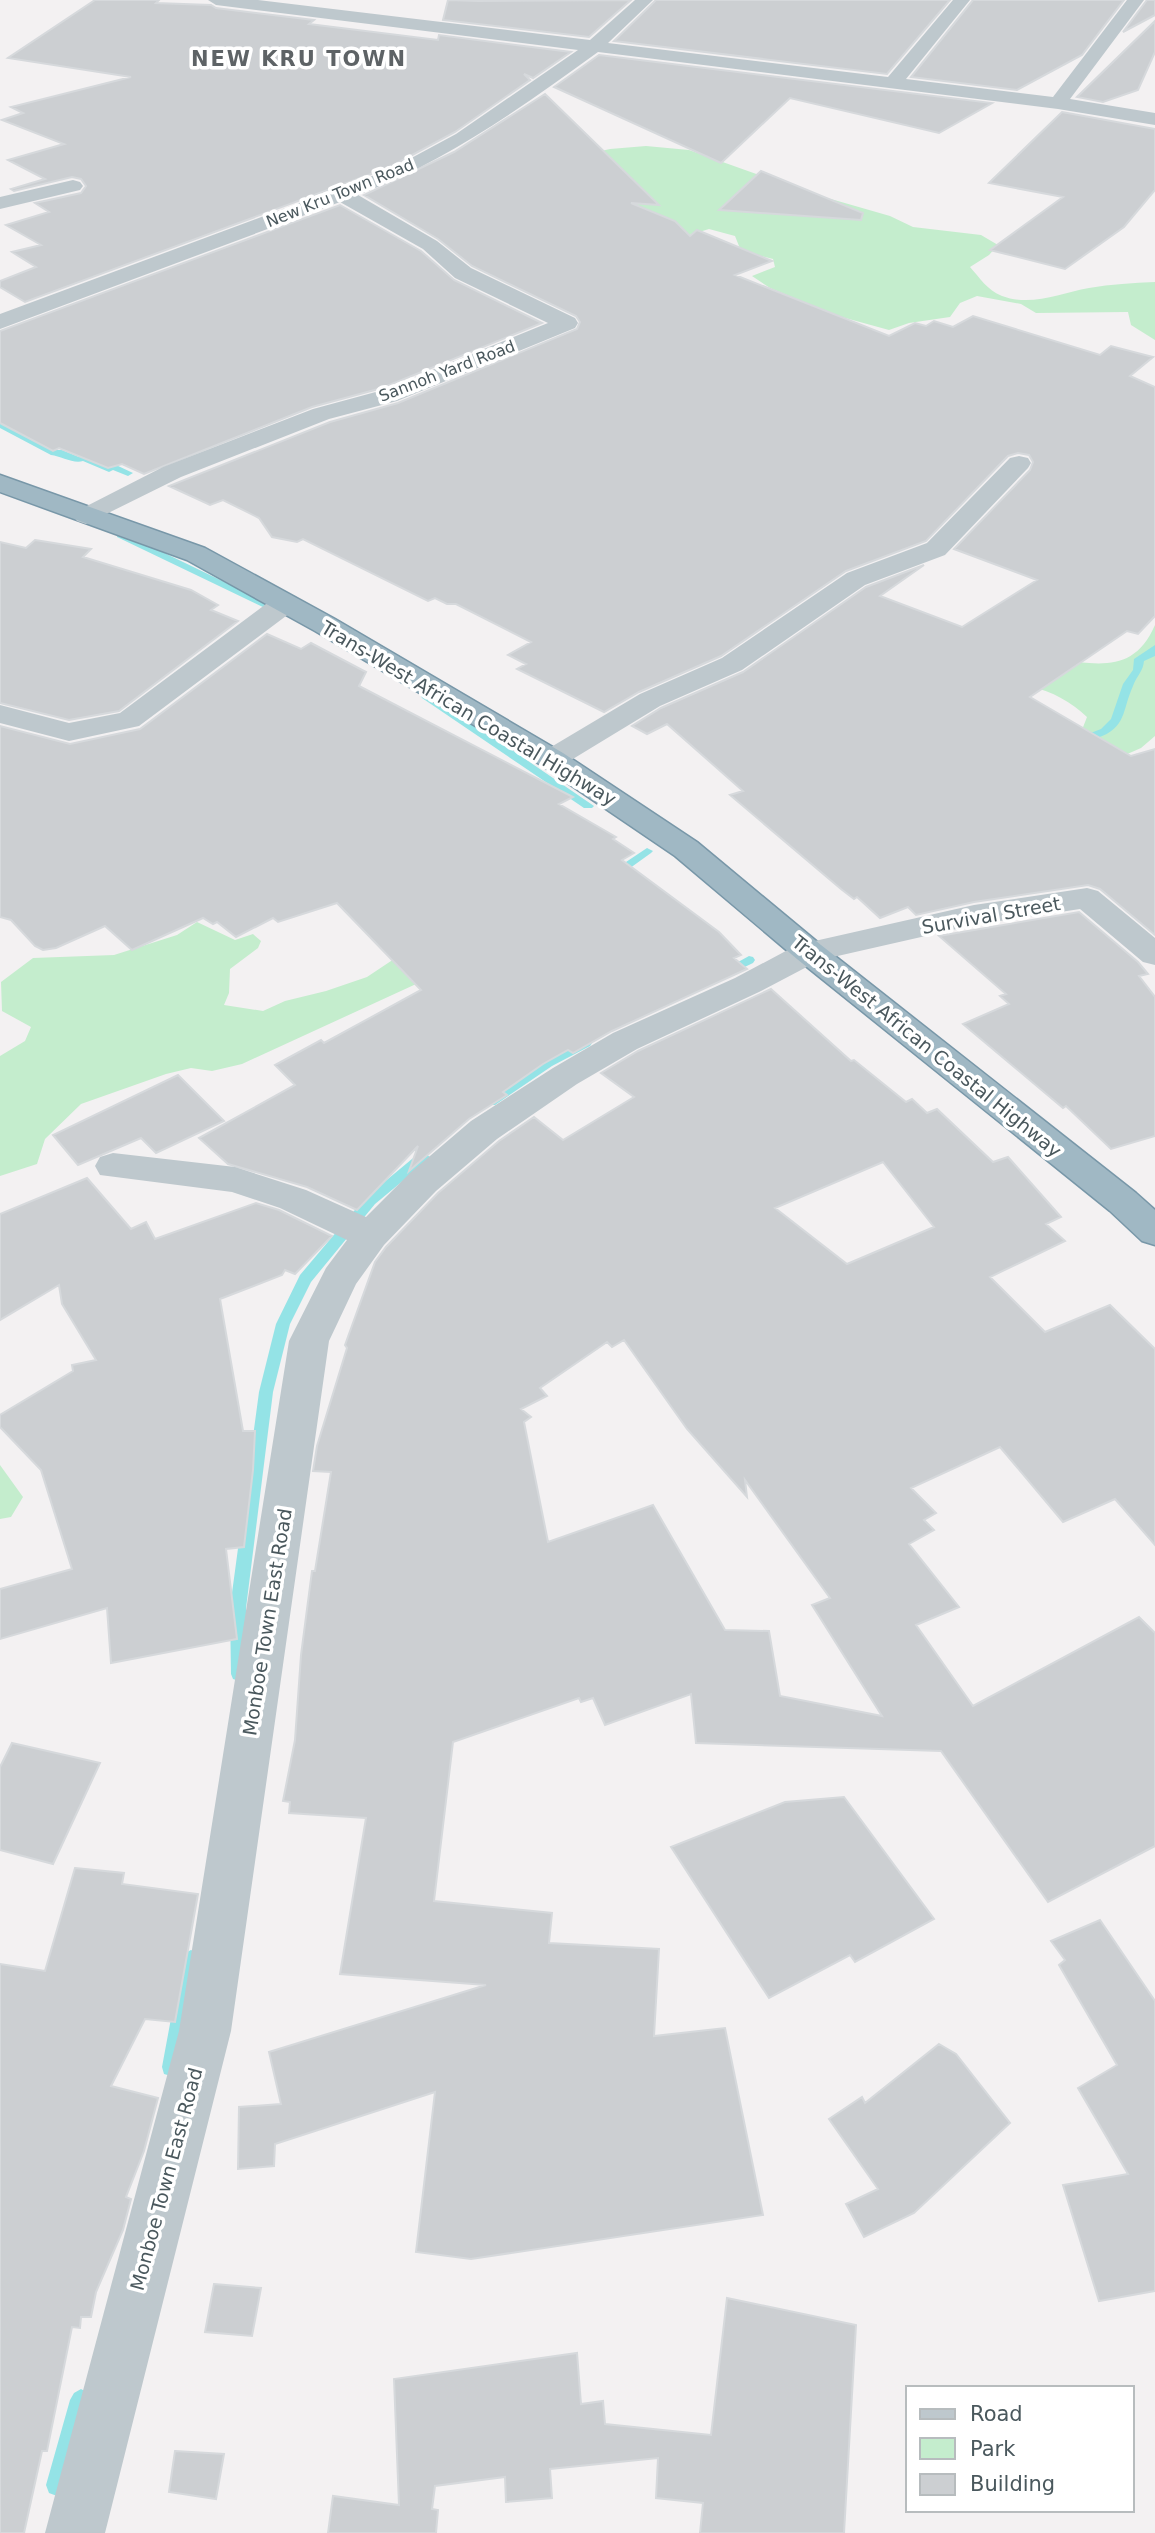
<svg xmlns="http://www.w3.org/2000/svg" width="1155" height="2533" font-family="'DejaVu Sans',sans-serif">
<rect width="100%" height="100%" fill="#f3f1f2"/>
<!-- green -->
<path fill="#c4edcd" d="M646,146L689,150L810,193L890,216L913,227L981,235L998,245L989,255L970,267C980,278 987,290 1002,296C1032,307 1060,293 1089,288C1111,284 1133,283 1155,282V340L1131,325L1128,312L1036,313L1021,304L977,296L960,303L950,317L909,323L889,330L838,316L770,288L752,276L775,267L773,259L741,251L735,236L709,229L686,236L544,179L561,160L610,149Z
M1155,625V736L1141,748L1116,759L1080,735L1087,717C1071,702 1052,691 1031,687L1058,660C1100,664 1134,673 1155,625Z
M197,922L235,940L253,934L261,941L258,948L230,969L229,993L224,1005L263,1011L285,1001L326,991L367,977L397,957L427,979L242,1064L212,1071L191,1068L166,1074L81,1104L45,1139L37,1164L0,1176V1056L25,1041L31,1027L2,1011L1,982L33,958L114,955L177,935Z
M0,1465L23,1497L11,1517L0,1519Z"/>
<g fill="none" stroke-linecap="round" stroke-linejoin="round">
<!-- stream -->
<path fill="#94e3e6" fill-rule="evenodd" d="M0,421L55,450H62L79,457L86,456L109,466L116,465L133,473L128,476L113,470L109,472L83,461C73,464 61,456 51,455L0,428Z
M117,533H123L278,608L269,610L117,537Z
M1155,645V656L1144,661C1143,672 1137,675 1133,686C1122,710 1127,728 1097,738C1090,741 1083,744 1075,743V739L1101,729L1111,719L1123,684L1133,670L1134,659Z
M426,693L430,694L594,806L592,808H584L422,698L421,696Z
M647,848L653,851L651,853L619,876H611V872Z
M749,956L753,957L755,960L753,963L726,976L720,972Z
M586,1039L590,1040L592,1043L590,1046L552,1066L495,1105H485L484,1102L485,1099L542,1060Z
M423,1152L430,1157L428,1160L375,1204L311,1282L290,1324L273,1392L246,1608L247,1674L245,1679L239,1681L233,1679L231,1674L230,1608L259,1392L276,1324L300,1275L365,1198L418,1154Z
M191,1950L197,1953L200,1959L180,2067L178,2074L171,2076L164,2074L162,2067L182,1959L185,1953Z
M81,2389L88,2393L92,2400L68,2485L65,2493L57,2496L49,2493L46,2485L70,2400L74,2393Z"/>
</g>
<!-- building -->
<path fill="#cccfd2" stroke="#d6d9dc" stroke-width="2" fill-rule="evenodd" d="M95,0H159L156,3L211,5L216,8L314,20L309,24L438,40L439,35L571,52L533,78L524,74L530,80L455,132L390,167L25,302L0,287V281L36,267L12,252L41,245L6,225L49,212L35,203L81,193L86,186L81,179L72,177L14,191L11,189L45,179L8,160L64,144L2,120L23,113L11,107L131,77L8,58Z
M448,0L478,1L631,0L589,37L443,20Z
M656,0H950L887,74L614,41Z
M973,0H1124L1082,55L1017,90L911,77Z
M1147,0H1155V15L1123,32Z
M1155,21V52L1138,90L1103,102L1077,97Z
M599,55L992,103L939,133L790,98L721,163L554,87Z
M545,94L659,205L631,203L675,221L690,236L697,230L772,261L735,275L889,336L915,323L926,326L934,321L953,327L973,316L1100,355L1111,346L1153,357L1130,376L1155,387V616L1138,634L1127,631L1030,697L1131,756L1155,749V935L1100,889L1088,885L974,902L916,915L908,907L880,918L857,897L854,899L841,889L730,795L743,791L667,724L647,734L632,726L661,708L743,672L866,587L924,565L880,596L962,627L1037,580L954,549L1030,470L1033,462L1029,455L1018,453L1008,456L926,541L846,571L721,656L639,692L604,712L517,669L526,664L508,655L531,642L456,604H447L435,598L428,601L303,539L297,542L272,537L259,518L223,500L210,505L169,486L330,422L398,403L577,329L580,322L576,316L472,266L438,239L364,195L454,152Z
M1062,112L1155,129V190L1124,227L1065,269L990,250L1063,197L989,183Z
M761,171L863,213L861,220L719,210Z
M340,205L421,251L454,280L542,323L382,388L312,407L144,474L122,464L108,468L59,448L53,451L0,423V331Z
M35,540L91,549L83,557L191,590L218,605L211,610L238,621L119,711L69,720L0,703V542L26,548Z
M267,634L301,649L311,643L366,672L359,686L573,797L559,804L616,837L613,839L634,853L622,860L719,932L741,955L734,958L747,969L612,1031L573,1053L568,1050L543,1064L503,1092L507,1095L469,1119L409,1171L418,1146L357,1210L307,1187L228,1164L199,1138L295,1085L275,1065L321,1040L324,1043L421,990L337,903L278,922L273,918L236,937L217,922L213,924L203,918L132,950L105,926L56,948L43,950L35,946L11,920L0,917V726L70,744L140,729Z
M1079,912L1138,962L1148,974L1139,976L1155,997V1136L1111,1149L1066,1106L1063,1108L963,1024L1009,1004L1000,996L1006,994L939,936Z
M771,989L851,1061L854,1060L906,1102L912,1099L927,1113L937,1109L993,1162L1008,1157L1061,1217L1046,1224L1065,1241L990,1277L1045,1332L1110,1305L1155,1349V1545L1115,1499L1063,1522L1000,1447L911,1488L936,1513L924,1520L934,1530L909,1544L959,1607L916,1625L973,1706L1139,1617L1155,1633V1846L1048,1902L941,1751L696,1743L691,1694L605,1725L593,1698L581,1702L579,1698L453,1742L434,1901L552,1913L549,1943L659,1949L654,2036L725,2028L763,2215L471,2259L416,2252L435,2092L275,2144L274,2166L238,2169L239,2107L281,2104L269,2052L486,1985L340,1974L366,1818L289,1813L290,1802L283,1801L295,1740L301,1655L312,1571H315L331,1472L313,1471L317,1446L347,1348L345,1345L375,1262L386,1247L438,1193L499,1141L534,1117L563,1140L634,1097L601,1073L638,1051ZM883,1162L934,1227L847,1264L775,1208ZM624,1340L687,1429L747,1497L745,1480L830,1598L812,1605L882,1716L780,1696L769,1631L725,1630L653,1505L548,1542L524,1422L531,1417L521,1409L547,1396L540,1388L607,1342L612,1347Z
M178,1075L224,1121L156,1153L141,1138L78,1165L53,1135Z
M87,1178L131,1229L146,1222L155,1239L256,1203L279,1210L332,1236L295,1274L285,1270L282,1275L220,1299L243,1431H255L253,1470L244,1547L226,1549L237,1639L111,1663L107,1608L0,1639V1589L72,1569L41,1470L0,1427V1415L73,1371L72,1365L96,1360L62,1304L59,1285L0,1320V1214Z
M12,1743L100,1763L53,1864L0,1850V1767Z
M844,1797L934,1919L855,1962L850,1955L769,1998L671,1847L785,1802Z
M75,1868L124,1873L122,1884L198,1894L175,2022L145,2019L111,2086L158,2098L144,2151L126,2197L131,2199L123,2230L96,2292L91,2317H81L80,2328L72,2327L47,2451H42L24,2533H0V1964L45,1971Z
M1100,1920L1155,2001V2291L1099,2301L1063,2185L1128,2174L1078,2088L1117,2065L1059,1965L1065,1960L1051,1941Z
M939,2044L956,2054L1010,2123L914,2213L864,2237L846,2204L878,2189L829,2119L862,2097L865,2103Z
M214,2284L261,2288L252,2336L205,2332Z
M727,2298L856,2325L844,2533H700L703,2503L656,2498L658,2458L550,2469L552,2498L506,2502L505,2477L435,2486L432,2509L438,2510L436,2533H328L333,2496L399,2505L394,2379L577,2353L581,2404L603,2401L605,2424L711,2435Z
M175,2451L224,2454L216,2499L169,2492Z"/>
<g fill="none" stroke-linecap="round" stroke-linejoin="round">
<!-- trunk casing -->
<g stroke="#7897a8" stroke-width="3">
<path id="trunk" d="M0,475L205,548L335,619L563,753L697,842L821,945L1136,1193L1155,1210V1245L1142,1241L1110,1211L797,959L675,856L541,765L315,631L187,560L0,492Z"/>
</g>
<!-- minor -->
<path fill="#bec8cd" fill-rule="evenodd" d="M208,0H258L590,40L635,0H653L608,43L888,77L953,0H970L906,79L1053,97L1127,0H1144L1070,99L1155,113V125L1058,109L598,52C521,108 447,161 358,195L437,241L471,268L575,318L578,323L575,328L397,401L329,419L181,477L86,524L77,521L73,516L77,511L163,467L313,409L383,390L548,323L455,278L423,249L340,202L0,329V314L391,169L456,134L578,50L216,5Z
M73,180L80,182L83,186L80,190L0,209V197Z
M1019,456L1028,458L1031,463L1028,468L945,555L865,585L742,670L660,706L563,765L552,768L541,765L537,759L541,753L640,694L722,658L847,573L927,543L1010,458Z
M284,596L294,598L298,604L294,610L139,726L69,741L0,723V705L69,723L120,713L274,598Z
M1087,888L1098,891L1155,938V965L1143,962L1080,909L974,925L820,960L759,992L637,1049L577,1084L497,1139L436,1191L384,1245L356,1284L329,1341L231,2031L105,2533H45L179,2031L289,1341L326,1268L347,1240L280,1208L232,1192L100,1175L95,1166L100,1157L113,1153L235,1167L306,1190L366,1217L410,1173L471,1121L553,1068L613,1033L735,978L797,945L974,905Z"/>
<!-- trunk -->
<use href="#trunk" fill="#a0b8c4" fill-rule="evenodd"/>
</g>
<g text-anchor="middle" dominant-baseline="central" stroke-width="7" stroke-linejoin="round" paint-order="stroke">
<!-- far-street labels -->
<g font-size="16" fill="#4a585d" stroke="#fff">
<text transform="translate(340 193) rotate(-22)">New Kru Town Road</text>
<text transform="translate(447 371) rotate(-21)">Sannoh Yard Road</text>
</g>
<!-- street labels -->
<g font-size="19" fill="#4a585d" stroke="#fff">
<text transform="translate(469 713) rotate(31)">Trans-West African Coastal Highway</text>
<text transform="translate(991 915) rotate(-10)">Survival Street</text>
<text transform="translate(927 1046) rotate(39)">Trans-West African Coastal Highway</text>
<text transform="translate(267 1622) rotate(-81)">Monboe Town East Road</text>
<text transform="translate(166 2179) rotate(-75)">Monboe Town East Road</text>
</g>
<!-- far-district labels -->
<g font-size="21" font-weight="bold" letter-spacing="2" fill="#5e6366" stroke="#fff">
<text x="299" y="59">NEW KRU TOWN</text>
</g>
</g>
<!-- legend -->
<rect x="906" y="2386" width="228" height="126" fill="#ffffff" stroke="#b7bcbe" stroke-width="2"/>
<rect x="920" y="2409" width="35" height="10" fill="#bec8cd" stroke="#b7bcbe" stroke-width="2"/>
<text x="970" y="2421" font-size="21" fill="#4a585d">Road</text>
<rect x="920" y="2438" width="35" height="21" fill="#c4edcd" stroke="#b7bcbe" stroke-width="2"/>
<text x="970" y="2456" font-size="21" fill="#4a585d">Park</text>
<rect x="920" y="2474" width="35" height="21" fill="#cccfd2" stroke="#b7bcbe" stroke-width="2"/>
<text x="970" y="2491" font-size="21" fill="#4a585d">Building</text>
</svg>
